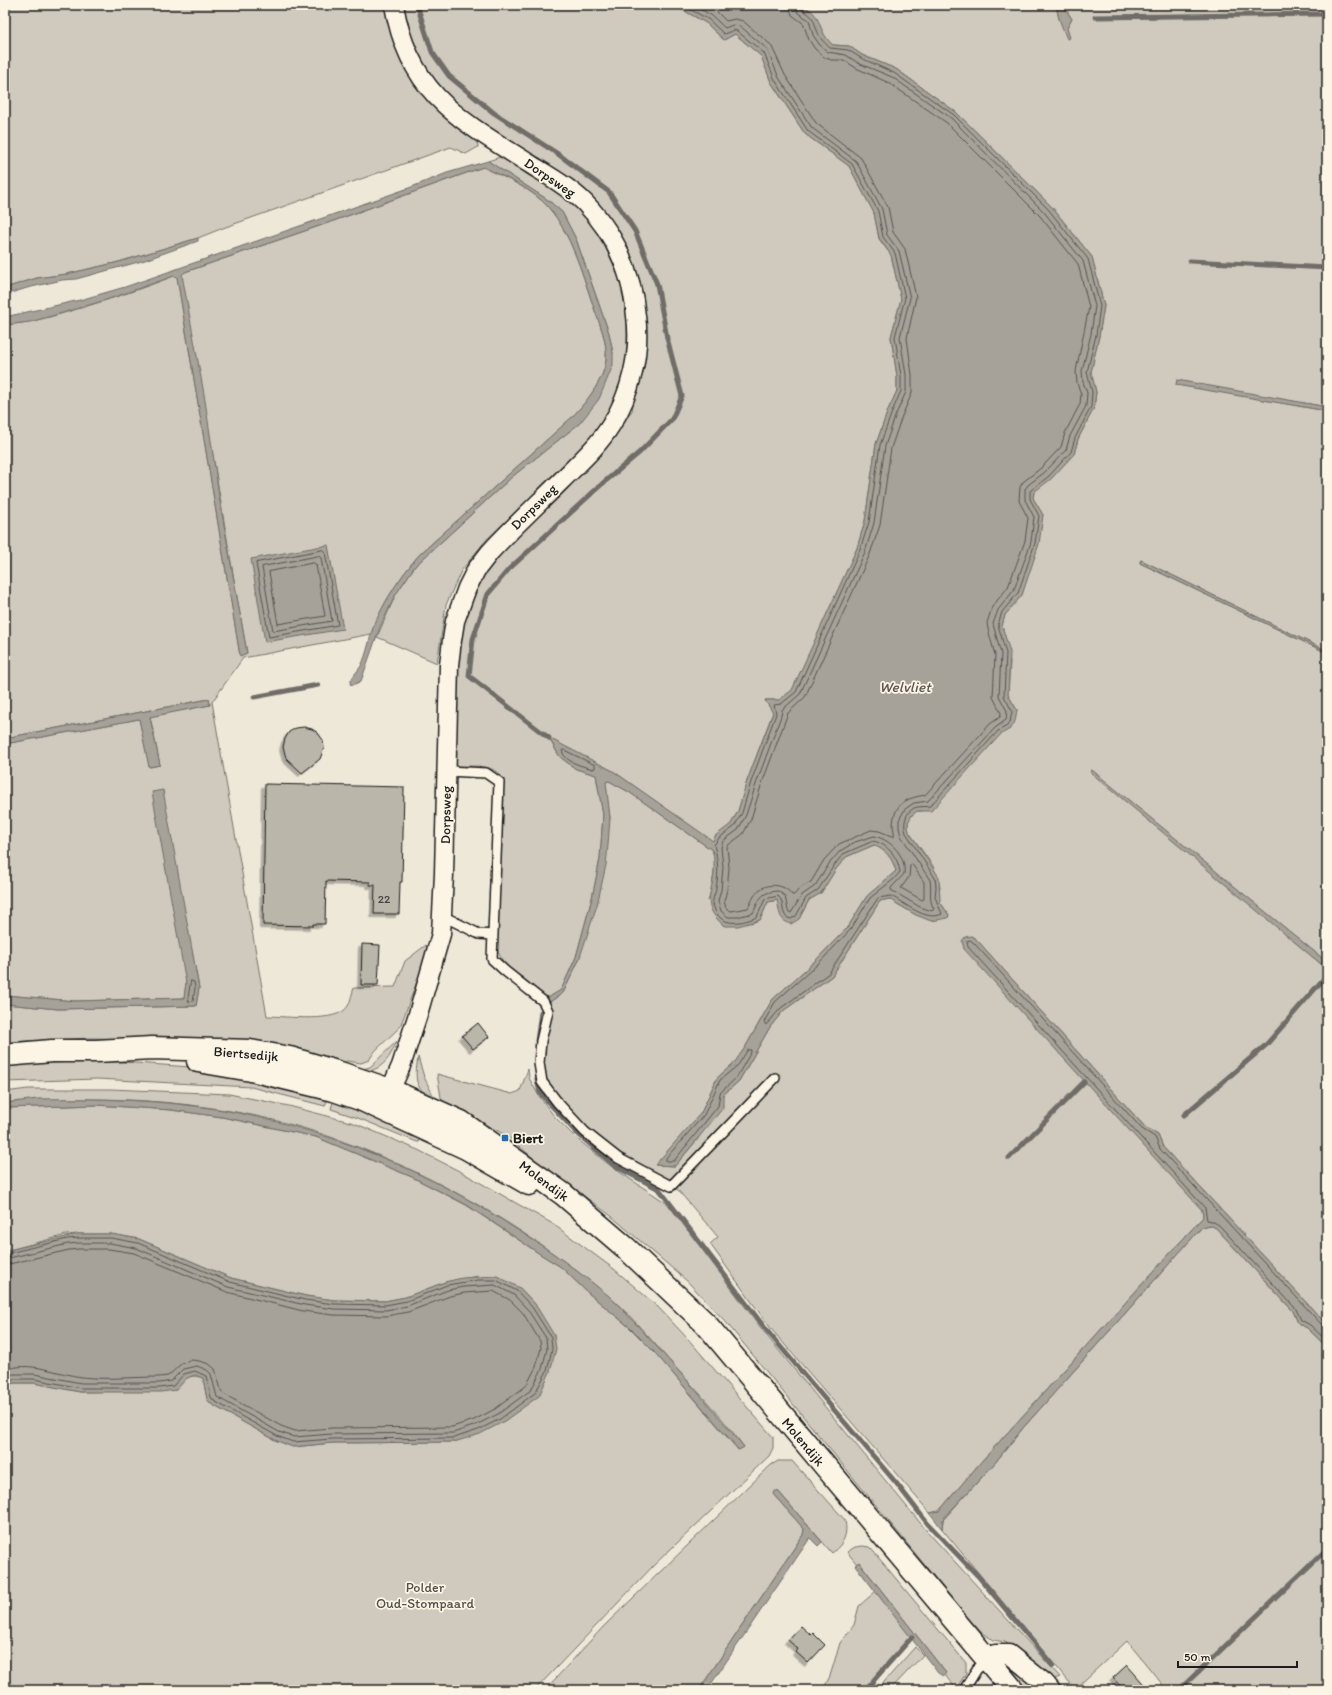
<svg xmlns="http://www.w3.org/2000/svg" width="1332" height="1695" font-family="Itim,sans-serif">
<defs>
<filter id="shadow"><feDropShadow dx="-3.5" dy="3.5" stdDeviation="0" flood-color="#0004"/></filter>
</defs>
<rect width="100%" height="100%" fill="#eee8d9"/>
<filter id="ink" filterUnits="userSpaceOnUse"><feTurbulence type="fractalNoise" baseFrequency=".025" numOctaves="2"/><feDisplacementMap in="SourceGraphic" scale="8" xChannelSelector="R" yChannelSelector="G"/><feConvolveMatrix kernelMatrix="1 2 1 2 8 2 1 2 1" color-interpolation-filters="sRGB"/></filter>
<g filter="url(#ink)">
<!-- green -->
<path fill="#cfcabd" stroke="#76736c" d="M5,5H386L388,20L395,42L477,142L478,147L466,154L451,147L223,228L198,238L119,262L67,274L37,278L5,288Z
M402,5H674L706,23L724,40L735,34L761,56L771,82L805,134L849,166L874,213L879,239L891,255L901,299L891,337L897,376V391L888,410L876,444L865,521L857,548L792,691L779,700H765L773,712L747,781L738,811L731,824L713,842L613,771L549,739L560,757L576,769L596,775L603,815L600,859L592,898L576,957L561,990L546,999L506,967L498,952L495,939V915L499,774C488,763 469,767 454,766L457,643L474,586L500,552L632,411L637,380L621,244L489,128L454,103L432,80L413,45Z
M796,5H1056L1059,19L1067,28L1072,19L1063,5H1327V407L1177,381L1176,384L1327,411V651L1141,560L1140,561V563L1327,653V962L1091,770L1327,969V1325L1163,1147L1158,1135L1145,1127L976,939L971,936L1202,1210L1203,1217L980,1463L939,1511L930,1513L772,1330L710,1244L718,1237L677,1189L652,1171L620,1153L596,1136L568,1108L548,1084L545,1077L543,1057L547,1033L548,1003L563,993L579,960L610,818L605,782L609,781L629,792L712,850C718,862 712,888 708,901L751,923L760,920L768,902L778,900L779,910L799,919L809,900L821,893L836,869L846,857L874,845C886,851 892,857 896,871L867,896L848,927L816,960L772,1000L746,1046L735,1062L717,1078L701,1113L656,1165L675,1166L698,1139L723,1095L739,1081L770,1027L783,1011L832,976L880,901L889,899L916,915H949L940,902L938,896L940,887L933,866L909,832L908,827V822L912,815L917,811H922L986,750L1001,733L1010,729L1017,710L1008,695L1010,662L1002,626L1005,615L1022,595L1043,515L1033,498L1034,492L1074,454L1078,439L1094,408L1096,392L1091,372L1099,336L1104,306L1092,257L1051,206L956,112L896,69L862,55L849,46L833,45L826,39L819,24L807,7Z
M503,156L529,172L576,205L600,236L619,276L624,297L627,320V364L616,399L604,421L590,438L570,460L486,540L461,571L446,605L437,663L377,637L396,594L415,566L513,476L580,423L613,353L609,333L576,239L562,212L548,200L488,161Z
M483,167C505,178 533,189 549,208C571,234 581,270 592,302C598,321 608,340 606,360C604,381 584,405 570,419L419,555C398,579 382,605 371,634L243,658L212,702L267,1016C285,1016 338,1024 348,1006C351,1000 352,993 354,988L395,987L405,961L426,945L428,952L400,1027L375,1051L369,1060L361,1063L346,1061L340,1068L139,1039L90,1038L5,1042V1004L58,1009L196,1006L199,988L183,906L186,983L184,998L75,1001L5,995V744L139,719L150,767L160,765L150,716L210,705L209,699L5,738V325C29,323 51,317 74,310C108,300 141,289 174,276L177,277L240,655L247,653C224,527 205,401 181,275L185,272L325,224Z
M397,1041C389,1059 385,1067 365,1073L359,1070L370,1067Z
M418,1057L424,1077L437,1103C415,1088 414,1083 418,1057Z
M77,1062H122L190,1067L328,1097L325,1106L251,1087L97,1079L5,1082V1065Z
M528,1069L529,1078L539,1096L554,1116L576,1138L612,1167L668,1204L767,1336L926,1530L1060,1677L1047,1682L1018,1657L1005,1642L993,1640L982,1633L964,1613L725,1321L687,1281L610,1215L540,1164L506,1135L442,1103L437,1074L512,1094L520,1091Z
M28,1089H110L229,1094L289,1106L354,1123L418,1150L463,1173L553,1224L614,1269L658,1307L688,1339L773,1437V1448L769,1456L655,1564L535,1690H9L5,1687V1386L14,1383H34L80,1392L176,1390C185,1379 188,1373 203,1378L207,1399L211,1404L275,1440L293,1447L332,1443L454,1442L502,1422L538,1396L535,1304L520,1288L478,1276L445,1282L406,1297L385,1301L334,1300L306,1296L231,1278L139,1239L111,1234H78L66,1235L5,1251V1108L97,1105L171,1110L222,1117L316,1137L412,1177L466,1205L540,1254L561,1267L587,1292L628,1326L657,1355L738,1450L744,1447C724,1419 700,1394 677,1369C655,1345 631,1314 606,1294C521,1224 424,1168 319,1133C224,1101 104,1093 5,1103V1092Z
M334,1099L423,1133L419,1142H417L358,1118L331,1109Z
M1210,1225L1216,1228L1293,1311L1298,1323L1307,1328L1327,1347V1690H1167L1127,1641L1075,1689L942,1529L943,1520L994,1464L1023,1428L1202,1227Z
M778,1461H792L845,1520C848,1535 844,1543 832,1553L778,1491L773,1494L804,1529L803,1535L699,1690H545L604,1626L771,1465Z
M863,1546L869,1547L873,1551L966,1663V1673L956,1689L944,1674L946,1673L859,1562L857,1564L847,1552L855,1547Z
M876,1591L912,1637L863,1690H823L830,1676L840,1643L854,1625L859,1606Z
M915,1647L923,1655L890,1690H877Z
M1005,1659L1044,1690H1022L1002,1660Z"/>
<!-- water -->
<path fill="#a7a299" stroke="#6f6c67" d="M674,5H796C826,11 813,27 833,45L849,46L862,55L896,69L956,112L1051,206L1092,257L1104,306L1099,336L1091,372L1096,392L1094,408L1078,439L1074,454L1051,479L1034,492L1033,498L1043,515L1039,544L1022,595L1005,615L1002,626L1010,652L1008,695L1017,710C1015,724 1015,727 1001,734L931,811H917L912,815L908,822V827L909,832L939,877L940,902L949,915L948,918L931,921L916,915L889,899L880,901L832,976L783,1011L770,1027L739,1081L723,1095V1108L675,1166L655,1165L701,1113L717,1078L735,1062L746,1046L772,1000L816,960L848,927L867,896L896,871C892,857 886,851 874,845L846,857L836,869L821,893L809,900L799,919L791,924C778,920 780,912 777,900L768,902L760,920L738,926H724C697,902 716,892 714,862C714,858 714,854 712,850L629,792L609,781L606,782L610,818L608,845L606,865L597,905L579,960L563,993L548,1003L546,999L561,990L576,957L592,898L600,859L603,815L596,775L576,769L560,757L549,738L613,771L713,841L715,836L731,824L738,811L747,781L773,713L765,700H779L792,690L857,548L865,521L876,444L888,410L897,391V376L891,337L901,299L891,255L879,238L874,213L849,166L805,134L771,82L761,56L735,34L724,40L706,23Z
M1056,5H1063L1072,19L1067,28L1070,38L1067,39L1059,19Z
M488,161L548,200L562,212L576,239L609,333L613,353V365L599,399L580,423L513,476L415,566L396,594L380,627L361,681L353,685L350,684C352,676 357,672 361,666C367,654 369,640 373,628C384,601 400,577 419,555L570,419C584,405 604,381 606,360C608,340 598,321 592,302C581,270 571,234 549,208C533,189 505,177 483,167L325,224L185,272L182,275L204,394L221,508L247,653L240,656L177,277L174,276L106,300L59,314L30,322L5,325V317L80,300L125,287L409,188L447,173Z
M198,238V241L142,261L76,279L62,280L27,288L5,295V288L37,278L67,274L119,262Z
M1177,380L1327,407V411L1176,385Z
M328,545L343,629L265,642L251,559Z
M1141,560L1327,651V653L1140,563Z
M209,699L210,705L150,717L160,765L149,767L139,719L5,744V738Z
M1092,770L1327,962V969L1090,772Z
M163,790L199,988L196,1006L58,1009L5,1004V995L75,1001L184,998L186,983L152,792Z
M971,936L976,939L1145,1127L1158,1135L1163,1147L1327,1325V1347L1307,1328L1298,1323L1293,1311L1216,1228L1210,1225L1202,1227L1023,1428L994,1464L943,1519L942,1529L930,1513L939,1511L980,1463L1203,1217L1202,1210L964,949L962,941L965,937Z
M38,1099C100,1098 162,1100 223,1110C329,1129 430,1172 519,1231C544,1246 567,1263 590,1281C596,1286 603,1291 609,1296C626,1312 641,1330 657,1347C687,1380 716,1413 744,1447L739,1450L657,1355L628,1326L587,1292L561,1267L540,1254L467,1205L412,1177L316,1137L222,1117L171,1110L97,1105L5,1108V1103Z
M78,1234H111L139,1239L231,1278L306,1296L334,1300L385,1301L406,1297L445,1282L462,1278L497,1276L520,1288L535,1304L554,1335L556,1349L550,1372L539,1396L503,1422L480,1434L454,1442L332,1443L293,1447L275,1440L211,1404L207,1399L203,1378L195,1375L187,1378L176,1390L161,1392H80L34,1383H14L5,1386V1251Z
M774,1491H778L822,1542L818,1546L810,1538L707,1690H699L803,1535L804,1529L773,1494Z
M859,1562L946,1673L943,1676L938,1673L855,1565Z"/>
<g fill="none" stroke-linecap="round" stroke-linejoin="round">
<!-- shore -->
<path stroke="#54524e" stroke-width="1" d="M682,5L708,19L724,34L734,30L737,31L764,53L775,80L808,131L852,164L878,211L883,237L895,253L905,298L895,337L901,376V391L892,412L880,445L869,522L860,550L796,692L781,704L774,705L776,714L751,782L742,813L734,827L719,838L714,845C718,859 719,873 716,888C716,893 712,898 713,903C717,927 738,925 757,917L765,899L778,896C786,902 779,917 791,919L796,916L806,898L818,890L833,867L843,854L873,841C888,844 898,857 900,872L894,879L870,898L851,929L819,963L775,1002L764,1022L766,1025L781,1008L829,973L878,898L891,896C905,903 926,922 942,914L935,897L936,887L935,878L906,833C903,824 905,813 914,808C919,806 925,807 930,806L998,731L1007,726L1010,722L1012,711L1004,696L1006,653L998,625L1002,612L1018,593L1035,543L1039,516L1030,499V491L1049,476L1071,452L1075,438L1091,407L1092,392L1087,372L1096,335L1100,306L1088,259L1048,209L954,115L894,73L861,58L848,50L830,48C825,43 820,39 818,33C813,21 815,16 802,10L801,5
M692,5L711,15L725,28L733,25L740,26L767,49L779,78L812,128L856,161L882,209L887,235L899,251L910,298L900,337L906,375V392L896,414L885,446L874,523L865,552L800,694L782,710L781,716L756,784L746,815L738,830L723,841L721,847L723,867L721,890L718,901L721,911L728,917H737L753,913C760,899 760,892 778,891L785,896L788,911L791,913L802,895L815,886L829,864L840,851L855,842L874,836C890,839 907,856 904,874L891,888V890L920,907L932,911L934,909C928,899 932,891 930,880L901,836L899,828V820L905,809L914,803L928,801L995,728L1006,720L1007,711L999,696L1001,654L993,624L998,610L1014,590L1031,542L1034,517L1025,500V489L1028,485L1045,472L1066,450L1070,436L1086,406L1087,393L1083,382L1082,371L1091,334L1095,306L1083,261L1044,212L951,118L892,77L858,63L846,55L828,52L819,44L813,35L809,20L798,13L796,5
M704,5L715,10L726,21L735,19L743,21L771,45L785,75L816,123L861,158L888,207L893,232L905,249L916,297L907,338L912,375V393L902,416L891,448L880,525L870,554L805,697L788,713L761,786L751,819L743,834L727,846L729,868L727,890L724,901L726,908L731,911L748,908C751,903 753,896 758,891C768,882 785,884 792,895H794L800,888L811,882L824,860L839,844L871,830L879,831L894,837C895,833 893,829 893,825C894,803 907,798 925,795L990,724L1000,717L1001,713L993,697L995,655L988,629L987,623L992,607L1008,587L1025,541L1028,518L1019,501L1020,487L1023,482L1041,468L1061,447L1065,433L1080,404L1081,394L1077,383L1076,371L1089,307L1078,264L1040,216L947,123L889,83L856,68L844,60H831L824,57L815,49L809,40L803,23L792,15L789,5
M323,550L325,552L338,625L269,637L256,563Z
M319,556L321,558L332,621L273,631L262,567Z
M314,563L316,565L325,616L278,624L269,572Z
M564,750L595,765V768L593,769C583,766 565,763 562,751Z
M912,864L924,882V899L922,900L901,888L909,877L910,866Z
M191,981L194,982L195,988L193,1001L189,1002L188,1000Z
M748,1050H751V1052L736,1078L720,1093L718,1106L674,1161H666V1158L704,1115L720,1080L738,1065Z
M5,1254L67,1239L79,1238H111L138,1243L230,1282L305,1300L334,1304L385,1305L407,1301L447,1285L478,1280H496L517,1291L532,1307L551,1337L552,1349L547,1371L535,1393L500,1419L478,1430L454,1438L332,1439L293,1442L277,1436L214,1401L211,1397L206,1376L195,1371L184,1374L173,1386L160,1388H81L34,1379H13L5,1382
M5,1259L68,1244L79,1243H110L136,1248L228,1287L305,1305L334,1309L386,1310L407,1306L448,1290L463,1287L495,1285L514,1295L528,1310L546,1338L547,1349L542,1369L531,1390L498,1414L476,1425L453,1433L332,1434L294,1437L279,1432L217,1397L211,1374L207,1370L197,1366L183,1369L171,1381L160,1383H81L34,1374H13L5,1377
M5,1265L69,1250L79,1249H109L134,1253L227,1292L303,1311L333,1315L386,1316L408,1312L450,1296L464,1293L493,1291L510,1300L523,1313L540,1341L541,1348L536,1367L526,1386L495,1409L474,1420L452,1427L332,1428L295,1431L281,1426L222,1393L215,1369L209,1364L199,1361L192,1360L181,1364L168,1376L159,1377C134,1377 106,1380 82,1377C57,1374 29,1360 5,1370
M1327,1327L1322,1325L1160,1149L1155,1137L1142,1129L974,943L970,940L967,941L968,947L1205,1208L1207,1220L1212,1221L1219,1225L1296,1309L1301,1320L1310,1325L1327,1341"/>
<!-- stream -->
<path stroke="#6f6c67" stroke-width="5" d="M417,5L432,52L449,76L494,113L558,154L609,192L635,231L657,284L667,338L682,396L672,419L640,452L602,484L509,569L488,594L473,639L469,676L549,738
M1095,17L1327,14
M1190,261L1327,268
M254,697L318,685
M537,1041L541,1012
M537,1079L540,1093L576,1132L615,1166L659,1189L768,1332L897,1484L928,1524L978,1576L1053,1666
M1184,1115L1266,1045L1327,975
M1009,1158L1084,1082
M865,1690L912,1637
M1179,1690L1327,1549"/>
</g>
<!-- building -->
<path fill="#bab6aa" stroke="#1c1c1c" filter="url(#shadow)" d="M304,727L312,729L318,733L323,740L324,748L320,759L302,773L286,758L283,747L285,739L289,732L296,728Z
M265,784L404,787L402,882H400L399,914H374L375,885H370V882L326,881L325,924H313V926L263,925Z
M362,944L380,945L378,985H361Z
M478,1023L489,1037L473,1049L462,1036Z
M801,1626L811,1635L813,1633L825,1645L808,1663L796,1652L798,1649L788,1640Z
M1127,1665L1149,1690H1124L1113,1678Z"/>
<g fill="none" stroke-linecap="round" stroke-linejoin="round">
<!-- lane casing -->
<g stroke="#1c1c1c" stroke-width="12">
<path id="lane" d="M447,771L486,773L499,782L492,959L505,971L543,1001L548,1011L541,1041L539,1063L542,1082L558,1103L585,1132L618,1158L671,1186L775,1078
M443,916L479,934L493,935
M964,1690L977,1669L988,1660"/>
</g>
<!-- street casing -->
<g stroke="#1c1c1c" stroke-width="21">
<path id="street" d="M385,1102L401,1066L418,1014L441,934L444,874L449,665L452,640L455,621L467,588L476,570L490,552C513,527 538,504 562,480C580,462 598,446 611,425C631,394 641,352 636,316C632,273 615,234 585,203C569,187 549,176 530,164C460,120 409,94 394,5
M988,1660L995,1654H1009L1045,1683L1051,1690"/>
</g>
<!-- secondary casing -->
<g stroke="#1c1c1c" stroke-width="25">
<path id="secondary" d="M5,1055L52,1051H96L152,1048L250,1051L290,1058L340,1073L390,1090L461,1122L563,1194L626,1248L706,1324L1013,1690
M198,1061L251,1070L334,1090L360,1099L466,1148L529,1184"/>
</g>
<!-- lane -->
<use href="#lane" stroke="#fcf5e5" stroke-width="9"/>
<!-- street -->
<use href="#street" stroke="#fcf5e5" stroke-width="18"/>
<!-- secondary -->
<use href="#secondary" stroke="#fcf5e5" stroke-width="22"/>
</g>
</g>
<!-- markers -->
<rect fill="#1f6fb2" stroke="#fcf5e5" stroke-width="1.5" x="501" y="1134" width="8" height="8" rx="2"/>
<g text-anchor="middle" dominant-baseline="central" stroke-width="3.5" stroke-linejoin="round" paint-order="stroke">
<!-- number labels -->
<g font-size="12" fill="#444240">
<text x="384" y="899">22</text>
</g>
<!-- street labels -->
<g font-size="14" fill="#1c1c1c" stroke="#fcf5e5">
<text transform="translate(550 178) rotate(34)">Dorpsweg</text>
<text transform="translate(534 507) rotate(-45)">Dorpsweg</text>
<text transform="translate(446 815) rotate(-89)">Dorpsweg</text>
<text transform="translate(246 1054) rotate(5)">Biertsedijk</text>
<text transform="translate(544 1181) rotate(37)">Molendijk</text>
<text transform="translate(803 1442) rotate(50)">Molendijk</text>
</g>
<!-- poi labels -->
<g font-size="14" font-weight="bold" fill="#1c1c1c" stroke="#fcf5e5" text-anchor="start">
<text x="513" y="1138">Biert</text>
</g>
<!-- park labels -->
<g font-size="14" fill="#52504c" stroke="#fcf5e5">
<text x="425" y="1587">Polder<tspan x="425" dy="16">Oud-Stompaard</tspan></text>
</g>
<!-- water labels -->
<g font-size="15" font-style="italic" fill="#5b5854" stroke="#fcf5e5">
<text x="905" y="687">Welvliet</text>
</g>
</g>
<!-- margin -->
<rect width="1332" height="1695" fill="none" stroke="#fcf5e5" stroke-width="20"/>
<rect x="10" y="10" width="1312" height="1675" fill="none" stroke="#1c1c1c" stroke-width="1.5" filter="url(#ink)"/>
<!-- scale -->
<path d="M1178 1661v6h119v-6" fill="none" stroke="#1c1c1c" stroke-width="2"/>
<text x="1184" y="1661" font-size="12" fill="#1c1c1c" stroke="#fcf5e5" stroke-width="3" paint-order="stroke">50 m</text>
</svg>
